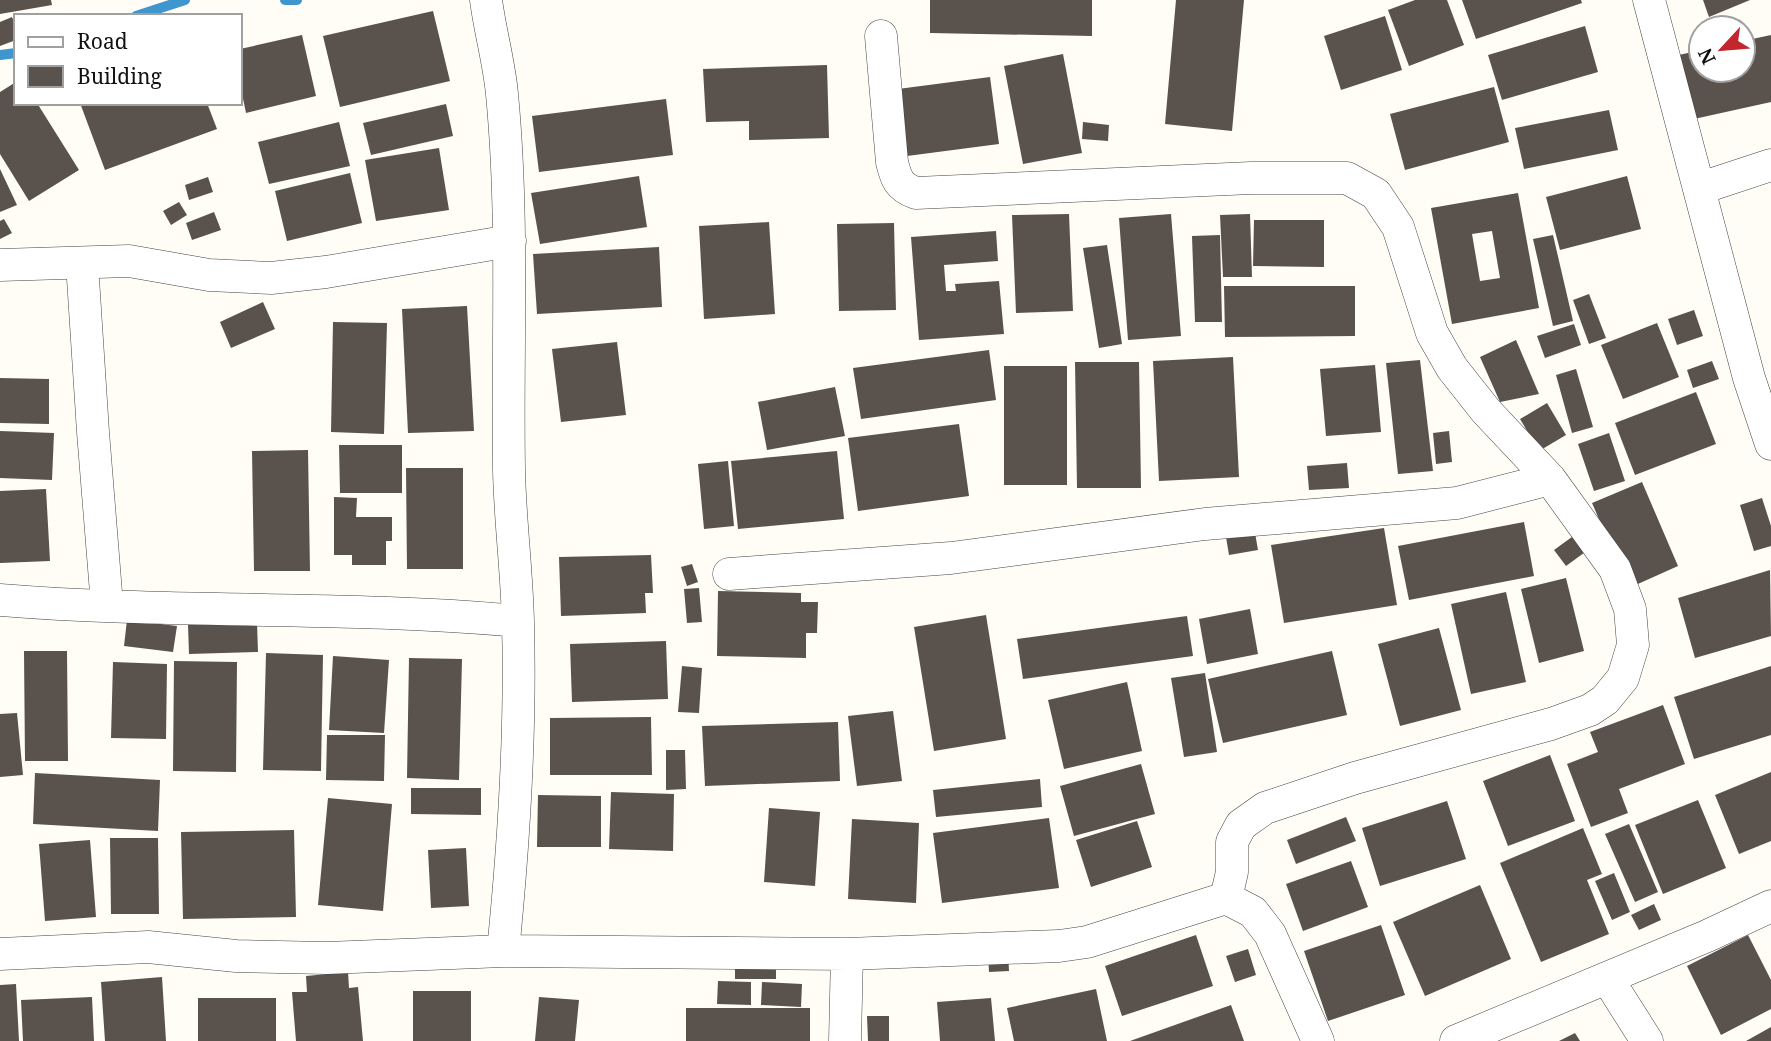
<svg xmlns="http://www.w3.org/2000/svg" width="1771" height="1041" font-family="'Noto Serif',serif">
<rect width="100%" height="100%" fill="#fffdf5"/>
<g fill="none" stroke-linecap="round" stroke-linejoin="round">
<!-- stream -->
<path stroke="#3f96cf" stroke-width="10" d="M285,0H297
M136,16L185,0
M0,55L16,53"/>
</g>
<!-- building -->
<path fill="#5a524d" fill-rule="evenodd" d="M0,0H51L52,5L0,14Z
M930,0H1092V36L930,33Z
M1176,0H1244L1232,131L1165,124Z
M1415,0H1447L1464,45L1409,66L1388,10Z
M1462,0H1581L1582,3L1476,39Z
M1703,0H1750L1709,17Z
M433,11L450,81L340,107L323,36Z
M1385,16L1402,70L1341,90L1324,36Z
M12,17L16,27V40L0,46V22Z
M1585,26L1598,72L1502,100L1488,55Z
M302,35L316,96L246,113L240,84V49Z
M1771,35V102L1694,119L1679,55L1701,50V70H1743V41Z
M1063,54L1082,153L1023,164L1004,66Z
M827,65L829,138L749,140V121L706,122L703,69Z
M990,77L999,144L907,156L898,89Z
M16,82V103H37L79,170L29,201L0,154V92Z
M1494,87L1509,142L1405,170L1390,114Z
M666,99L673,155L539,172L532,116Z
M80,103H207L217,129L105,170Z
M446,104L453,136L371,155L363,123Z
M1609,110L1618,150L1524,169L1515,128Z
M339,122L350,166L269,184L258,142Z
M1083,122L1109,125L1108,141L1082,139Z
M439,148L449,210L376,221L365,160Z
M0,169L17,205L0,212Z
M350,173L362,223L287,241L275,191Z
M639,176L647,227L540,244L531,193Z
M1627,176L1641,229L1560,250L1546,197Z
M208,177L213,192L189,200L185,185Z
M1518,193L1539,308L1452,324L1431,208ZM1492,231L1500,278L1480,281L1472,234Z
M179,202L187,215L171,225L163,211Z
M214,212L221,230L192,240L186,223Z
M1069,214L1073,311L1016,313L1012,215Z
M1171,214L1181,336L1128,340L1119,218Z
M1250,214L1252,277H1223L1220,215Z
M4,219L12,233L0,239V221Z
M1254,220H1324V267L1253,266Z
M769,222L775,314L704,319L699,226Z
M894,223L896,310L839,311L837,224Z
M996,231L998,261L944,265L946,291H956L955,284L999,281L1004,334L919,340L911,237Z
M1220,235L1222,322H1195L1192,236Z
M1553,235L1573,321L1553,326L1533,239Z
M1107,245L1122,344L1099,348L1083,248Z
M659,247L662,307L537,314L533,254Z
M1224,286H1355V336L1225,337Z
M1589,294L1606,338L1589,344L1573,300Z
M263,302L275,329L231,348L220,322Z
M467,306L474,431L408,433L402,309Z
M1694,310L1703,336L1677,345L1668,319Z
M333,322L387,323L384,434L331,432Z
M1657,323L1679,377L1623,399L1601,345Z
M1574,324L1581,345L1545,358L1537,336Z
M1516,340L1539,394L1500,402L1480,357Z
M617,342L626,415L561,422L552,349Z
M989,350L996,400L861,419L853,368Z
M1233,357L1239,477L1159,481L1153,361Z
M1420,360L1433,471L1398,474L1386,363Z
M1712,361L1719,379L1693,388L1687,370Z
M1075,362H1139L1141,488H1077Z
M1375,365L1381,432L1326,436L1320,369Z
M1004,366H1067V485H1004Z
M1576,369L1593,427L1572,433L1556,375Z
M0,378L49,379V424L0,423Z
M835,387L845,436L767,450L758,402Z
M1696,392L1716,444L1635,475L1615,423Z
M1547,403L1566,435L1539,451L1520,419Z
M959,424L969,496L858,511L848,438Z
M0,431L54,433L52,480L0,478Z
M1449,431L1452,462L1436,464L1433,433Z
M1609,433L1625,481L1594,491L1578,444Z
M339,445H402V493H340Z
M308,450L310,571H254L252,451Z
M837,451L844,519L738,529L731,461Z
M728,461L734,526L704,529L698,464Z
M1347,463L1349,488L1309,490L1307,466Z
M406,468H463V569H407Z
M1642,482L1678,566L1629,588L1592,503Z
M46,489L50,561L0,563V491Z
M334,497L357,498L356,517H392V541H386V565H352V555H334Z
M1762,498L1771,526V546L1754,551L1740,505Z
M1524,522L1534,576L1409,600L1398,546Z
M1254,527L1258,550L1229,555L1225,531Z
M1384,528L1397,605L1284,623L1271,545Z
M1576,534L1588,550L1566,566L1554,550Z
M651,555L653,593H645L646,613L561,616L559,557Z
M692,564L698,582L687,586L681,567Z
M1770,570L1771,636L1695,658L1678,598Z
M1566,578L1584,651L1539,663L1521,589Z
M699,588L702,622L687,623L684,589Z
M718,591L801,593V602H818L817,633H806V658L717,656Z
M1506,592L1526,682L1471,694L1451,604Z
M1250,609L1258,654L1207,664L1199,619Z
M986,615L1006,739L934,751L914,627Z
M1187,616L1193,656L1023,679L1017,639Z
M127,620L177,626L173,652L124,646Z
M257,623L258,652L189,654L188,625Z
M1439,628L1461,710L1400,726L1378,644Z
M666,641L668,699L572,702L570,644Z
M24,651H67L68,761H25Z
M1332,651L1347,715L1223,743L1208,679Z
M266,653L323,655L321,771L263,770Z
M333,656L389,660L384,733L329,730Z
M409,658L462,659L459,780L407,778Z
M174,661L237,662L236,772L173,771Z
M113,662L167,664L166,739L111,738Z
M682,666L702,668L699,713L678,712Z
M1771,666V735L1694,759L1674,697Z
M1205,673L1217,752L1184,757L1171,678Z
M1127,682L1142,751L1064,769L1048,700Z
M1663,705L1685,764L1619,789L1628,813L1591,827L1567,764L1598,752L1590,732Z
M893,711L902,781L857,786L848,716Z
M17,713L23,775L0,777V714Z
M651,717L652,775H550V718Z
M838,722L840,781L705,786L702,726Z
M327,735H385L384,781L326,780Z
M666,750H685L686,789L666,790Z
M1550,755L1575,821L1508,846L1483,781Z
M1141,764L1155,814L1074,836L1060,786Z
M1771,772V841L1739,854L1715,795Z
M35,773L160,780L158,831L33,824Z
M1040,779L1042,807L936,817L933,790Z
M411,788H481V815L411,814Z
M611,792L674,794L673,851L609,849Z
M538,795L601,796V847H537Z
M328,798L392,804L383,911L318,905Z
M1698,800L1726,868L1663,894L1635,825Z
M1447,801L1466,859L1380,886L1362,828Z
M769,808L820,812L815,886L764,882Z
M1346,817L1356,841L1296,864L1287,840Z
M1049,818L1059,888L942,903L933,833Z
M852,819L919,823L916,903L848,899Z
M1137,821L1152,867L1091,887L1076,840Z
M1629,824L1658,892L1635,902L1605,834Z
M1583,828L1602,874L1587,880L1609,934L1541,962L1500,863Z
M294,830L296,917L183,919L181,832Z
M110,838H158L159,914H111Z
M90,840L96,917L45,921L39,844Z
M466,848L469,906L431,908L428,850Z
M1351,861L1368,907L1303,931L1286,884Z
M1614,873L1630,912L1612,920L1595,881Z
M1480,885L1511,959L1425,996L1393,922Z
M1654,904L1661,920L1639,930L1631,915Z
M1381,925L1405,995L1328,1021L1304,951Z
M1196,935L1213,986L1122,1016L1105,966Z
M1748,935L1771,980V1009L1721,1035L1687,966Z
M1248,949L1256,975L1235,982L1226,956Z
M1008,952L1009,971L989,972L988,953Z
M735,957H776V979H735Z
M348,972L349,988L358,987L363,1041H296L292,992H307L306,976Z
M162,977L166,1041H105L101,982Z
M718,981L751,982V1005L717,1004Z
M762,982L802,984L801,1007L761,1005Z
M16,984L19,1041H0V985Z
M1096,989L1107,1041H1014L1007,1008Z
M413,991H471V1041H413Z
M92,997L94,1041H23L21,1000Z
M539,997L579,1000L575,1041H535Z
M198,998H276V1041H198Z
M991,998L995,1041H940L937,1002Z
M1231,1005L1244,1041H1130Z
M686,1008H810V1041H686Z
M867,1016H889V1041H868Z
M1771,1027V1041H1746Z
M1575,1033L1580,1041H1559Z"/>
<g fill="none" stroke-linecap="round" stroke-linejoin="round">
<!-- minor casing -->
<g stroke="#444" stroke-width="33">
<path id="minor" d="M486,0C490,31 499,62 502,94C514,219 507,345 509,470C510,521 517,572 518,623C521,733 514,842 503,951
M1649,0L1749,378L1771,444
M1701,188L1771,165
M82,263L93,432L107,605
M0,265L129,261L209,275L271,278L326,272L510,241
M729,574L951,558L1205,524L1457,503L1550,479
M0,600C172,614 345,605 518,621
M1226,898L1253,912L1270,934L1318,1041
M0,954L148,947L236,956L327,958L503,951L847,954L1059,946L1087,942L1226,898L1232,872V842L1241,825L1265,808L1355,778L1551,724L1590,710L1605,700L1623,678L1633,645L1630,609L1615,569L1550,479L1486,411L1452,368L1432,333L1398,227L1376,194L1347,178H1251L916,193C899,187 896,179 892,162L881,36
M1607,978L1647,1041
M845,1041L847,954
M1456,1041L1707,936L1771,906"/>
</g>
<!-- minor -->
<use href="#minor" stroke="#fff" stroke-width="32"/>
</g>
<!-- legend -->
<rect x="14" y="14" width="228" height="91" fill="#ffffff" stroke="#a0a0a0" stroke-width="2"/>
<rect x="28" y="37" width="35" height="10" fill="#ffffff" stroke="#a0a0a0" stroke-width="2"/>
<text x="77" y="49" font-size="21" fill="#111111">Road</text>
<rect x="28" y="66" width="35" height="21" fill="#5a524d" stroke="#a0a0a0" stroke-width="2"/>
<text x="77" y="84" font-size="21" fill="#111111">Building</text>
<!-- north arrow -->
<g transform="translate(1722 49) rotate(244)"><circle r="33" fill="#ffffff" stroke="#a0a0a0" stroke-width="2"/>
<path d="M0-5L12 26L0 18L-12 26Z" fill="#c4262e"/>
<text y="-10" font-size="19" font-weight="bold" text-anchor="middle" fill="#111111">N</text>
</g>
</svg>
